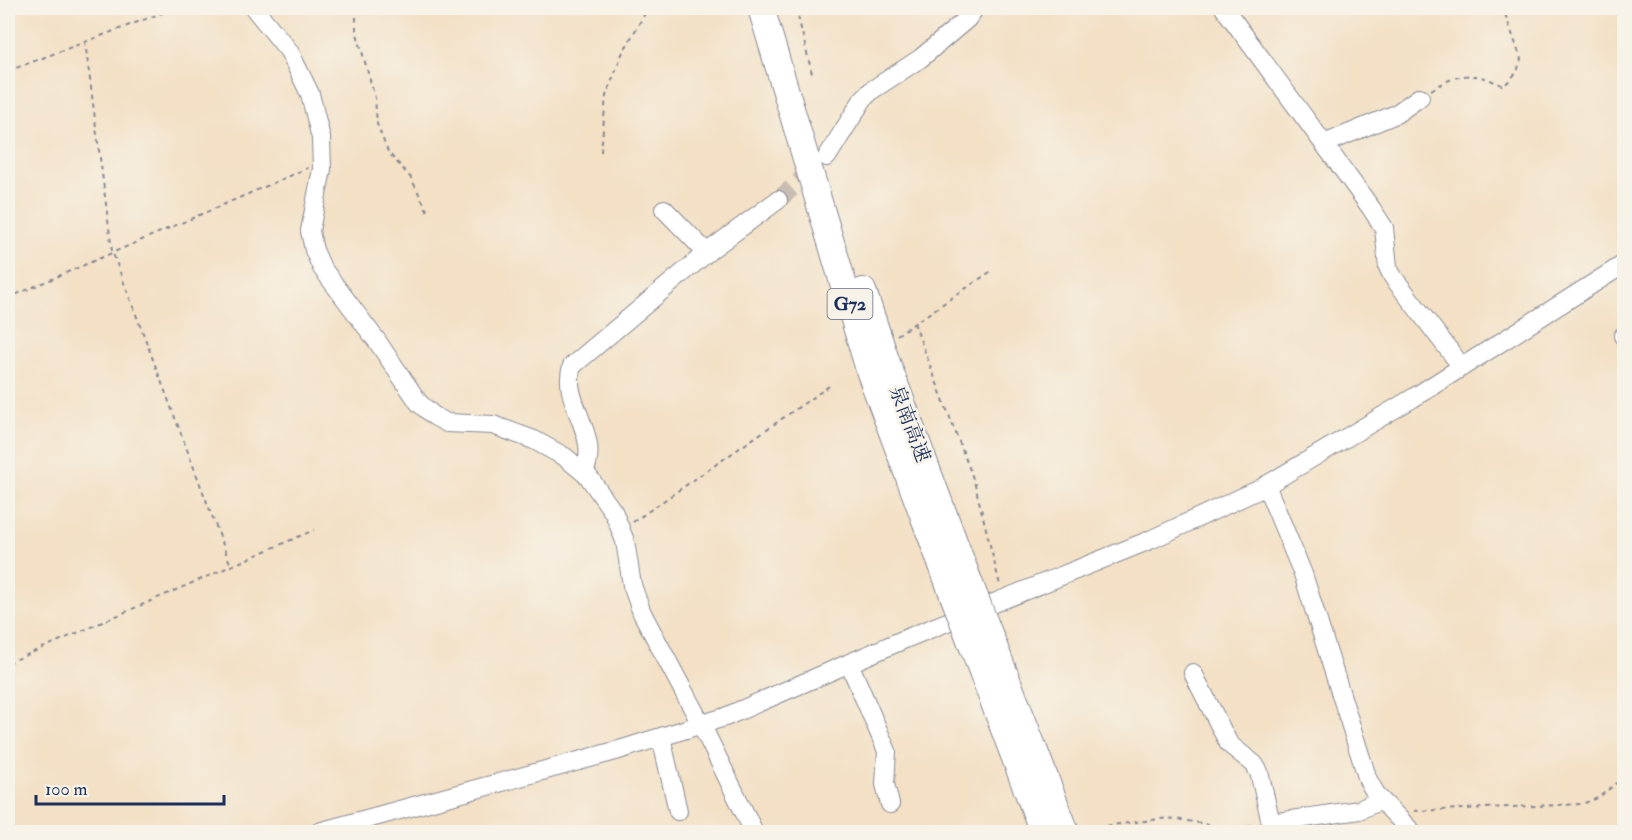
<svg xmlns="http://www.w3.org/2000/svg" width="1632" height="840" font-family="'IM FELL Double Pica','Noto Serif SC',serif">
<rect width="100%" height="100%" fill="#f7f3e8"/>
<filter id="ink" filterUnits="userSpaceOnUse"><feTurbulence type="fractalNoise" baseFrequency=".0167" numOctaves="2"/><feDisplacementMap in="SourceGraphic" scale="12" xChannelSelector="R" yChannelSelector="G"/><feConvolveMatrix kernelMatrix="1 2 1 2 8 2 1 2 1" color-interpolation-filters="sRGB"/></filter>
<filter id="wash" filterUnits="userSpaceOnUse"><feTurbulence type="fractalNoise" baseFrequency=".008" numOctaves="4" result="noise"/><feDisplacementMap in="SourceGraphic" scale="24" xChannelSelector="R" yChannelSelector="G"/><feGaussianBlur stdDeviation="1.35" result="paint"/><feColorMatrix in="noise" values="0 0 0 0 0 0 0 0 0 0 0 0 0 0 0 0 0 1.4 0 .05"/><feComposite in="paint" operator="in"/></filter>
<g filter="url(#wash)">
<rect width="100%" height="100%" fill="#f3e0c5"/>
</g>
<g filter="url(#ink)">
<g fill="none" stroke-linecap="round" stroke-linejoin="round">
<!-- minor-tunnel -->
<path stroke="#c8bdb0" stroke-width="18" stroke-dasharray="18 9" stroke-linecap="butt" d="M778,200L817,166"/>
<!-- minor casing -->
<g stroke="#878892" stroke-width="20">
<path id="minor" d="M254,8L289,51L310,94L321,138L322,169L310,231L314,250L322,268L377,341L419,403L434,416L447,423L493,425L534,440L565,457L588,476L614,513L625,541L632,585L642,613L701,724L754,832
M1224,8L1371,208L1384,228L1388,267L1393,277L1462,367
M1324,144L1396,114L1420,97
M827,157L863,99L872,90L921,58L967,19L975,8
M664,209L707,253
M1623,336L1624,335
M584,472C602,435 560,402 572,366L710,250L778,200
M1266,485L1303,574L1368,780L1377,796L1412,832
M849,663L887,751L885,784L890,804
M1193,673L1229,744L1254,764L1259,772L1271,823L1359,810L1381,800
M661,737L678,811
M319,832L619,750L725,717L905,639L1150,540L1260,489L1413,398L1624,264"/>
</g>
<!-- highway casing -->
<g stroke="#878892" stroke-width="28">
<path id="highway" d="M761,8L870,373L953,595
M863,291L886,360L971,587"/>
</g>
<!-- path -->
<path stroke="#878892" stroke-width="2" stroke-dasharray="4.5 4.5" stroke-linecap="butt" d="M356,8V30L375,98L377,124L388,152L411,178L428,212
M796,8L813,78
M85,41L112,251L231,566
M8,71L175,8
M1431,90C1461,72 1472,71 1504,86L1517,72L1521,59L1503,8
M601,152L606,96L622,54L648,8
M8,298L308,168
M914,323L974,481L1000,585
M897,335L990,272
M633,522L832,384
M8,663L314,530
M1414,811L1582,804L1598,798L1624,777
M1089,828L1168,818L1207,824L1228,830L1256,825"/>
<!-- minor -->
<use href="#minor" stroke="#fff" stroke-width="18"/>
<!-- highway -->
<use href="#highway" stroke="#fff" stroke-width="26"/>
<!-- highway-bridge casing -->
<g stroke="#878892" stroke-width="28" stroke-linecap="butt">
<path id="highway-bridge" d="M971,587L1066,832
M953,595L1043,832"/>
</g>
<!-- highway-bridge -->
<use href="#highway-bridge" stroke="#fff" stroke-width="26"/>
</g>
</g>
<g text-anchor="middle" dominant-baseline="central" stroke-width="5" stroke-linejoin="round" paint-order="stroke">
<!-- shield labels -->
<rect fill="#f7f3e8" stroke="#5d6a87" stroke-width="1.5" x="827.5" y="289" width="45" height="30" rx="4.5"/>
<g font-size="18" font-weight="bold" fill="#1b2f5e">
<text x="850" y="304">G72</text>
</g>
<!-- street labels -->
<g font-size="20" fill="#1b2f5e" stroke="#f7f3e8">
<text transform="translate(910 424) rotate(69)">泉南高速</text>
</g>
</g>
<!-- margin -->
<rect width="1632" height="840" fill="none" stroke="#f7f3e8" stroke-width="30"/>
<!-- scale -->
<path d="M36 795v9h188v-9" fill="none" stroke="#1b2f5e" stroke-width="3"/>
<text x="45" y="795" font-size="18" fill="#1b2f5e" stroke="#f7f3e8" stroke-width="4.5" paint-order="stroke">100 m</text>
</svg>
